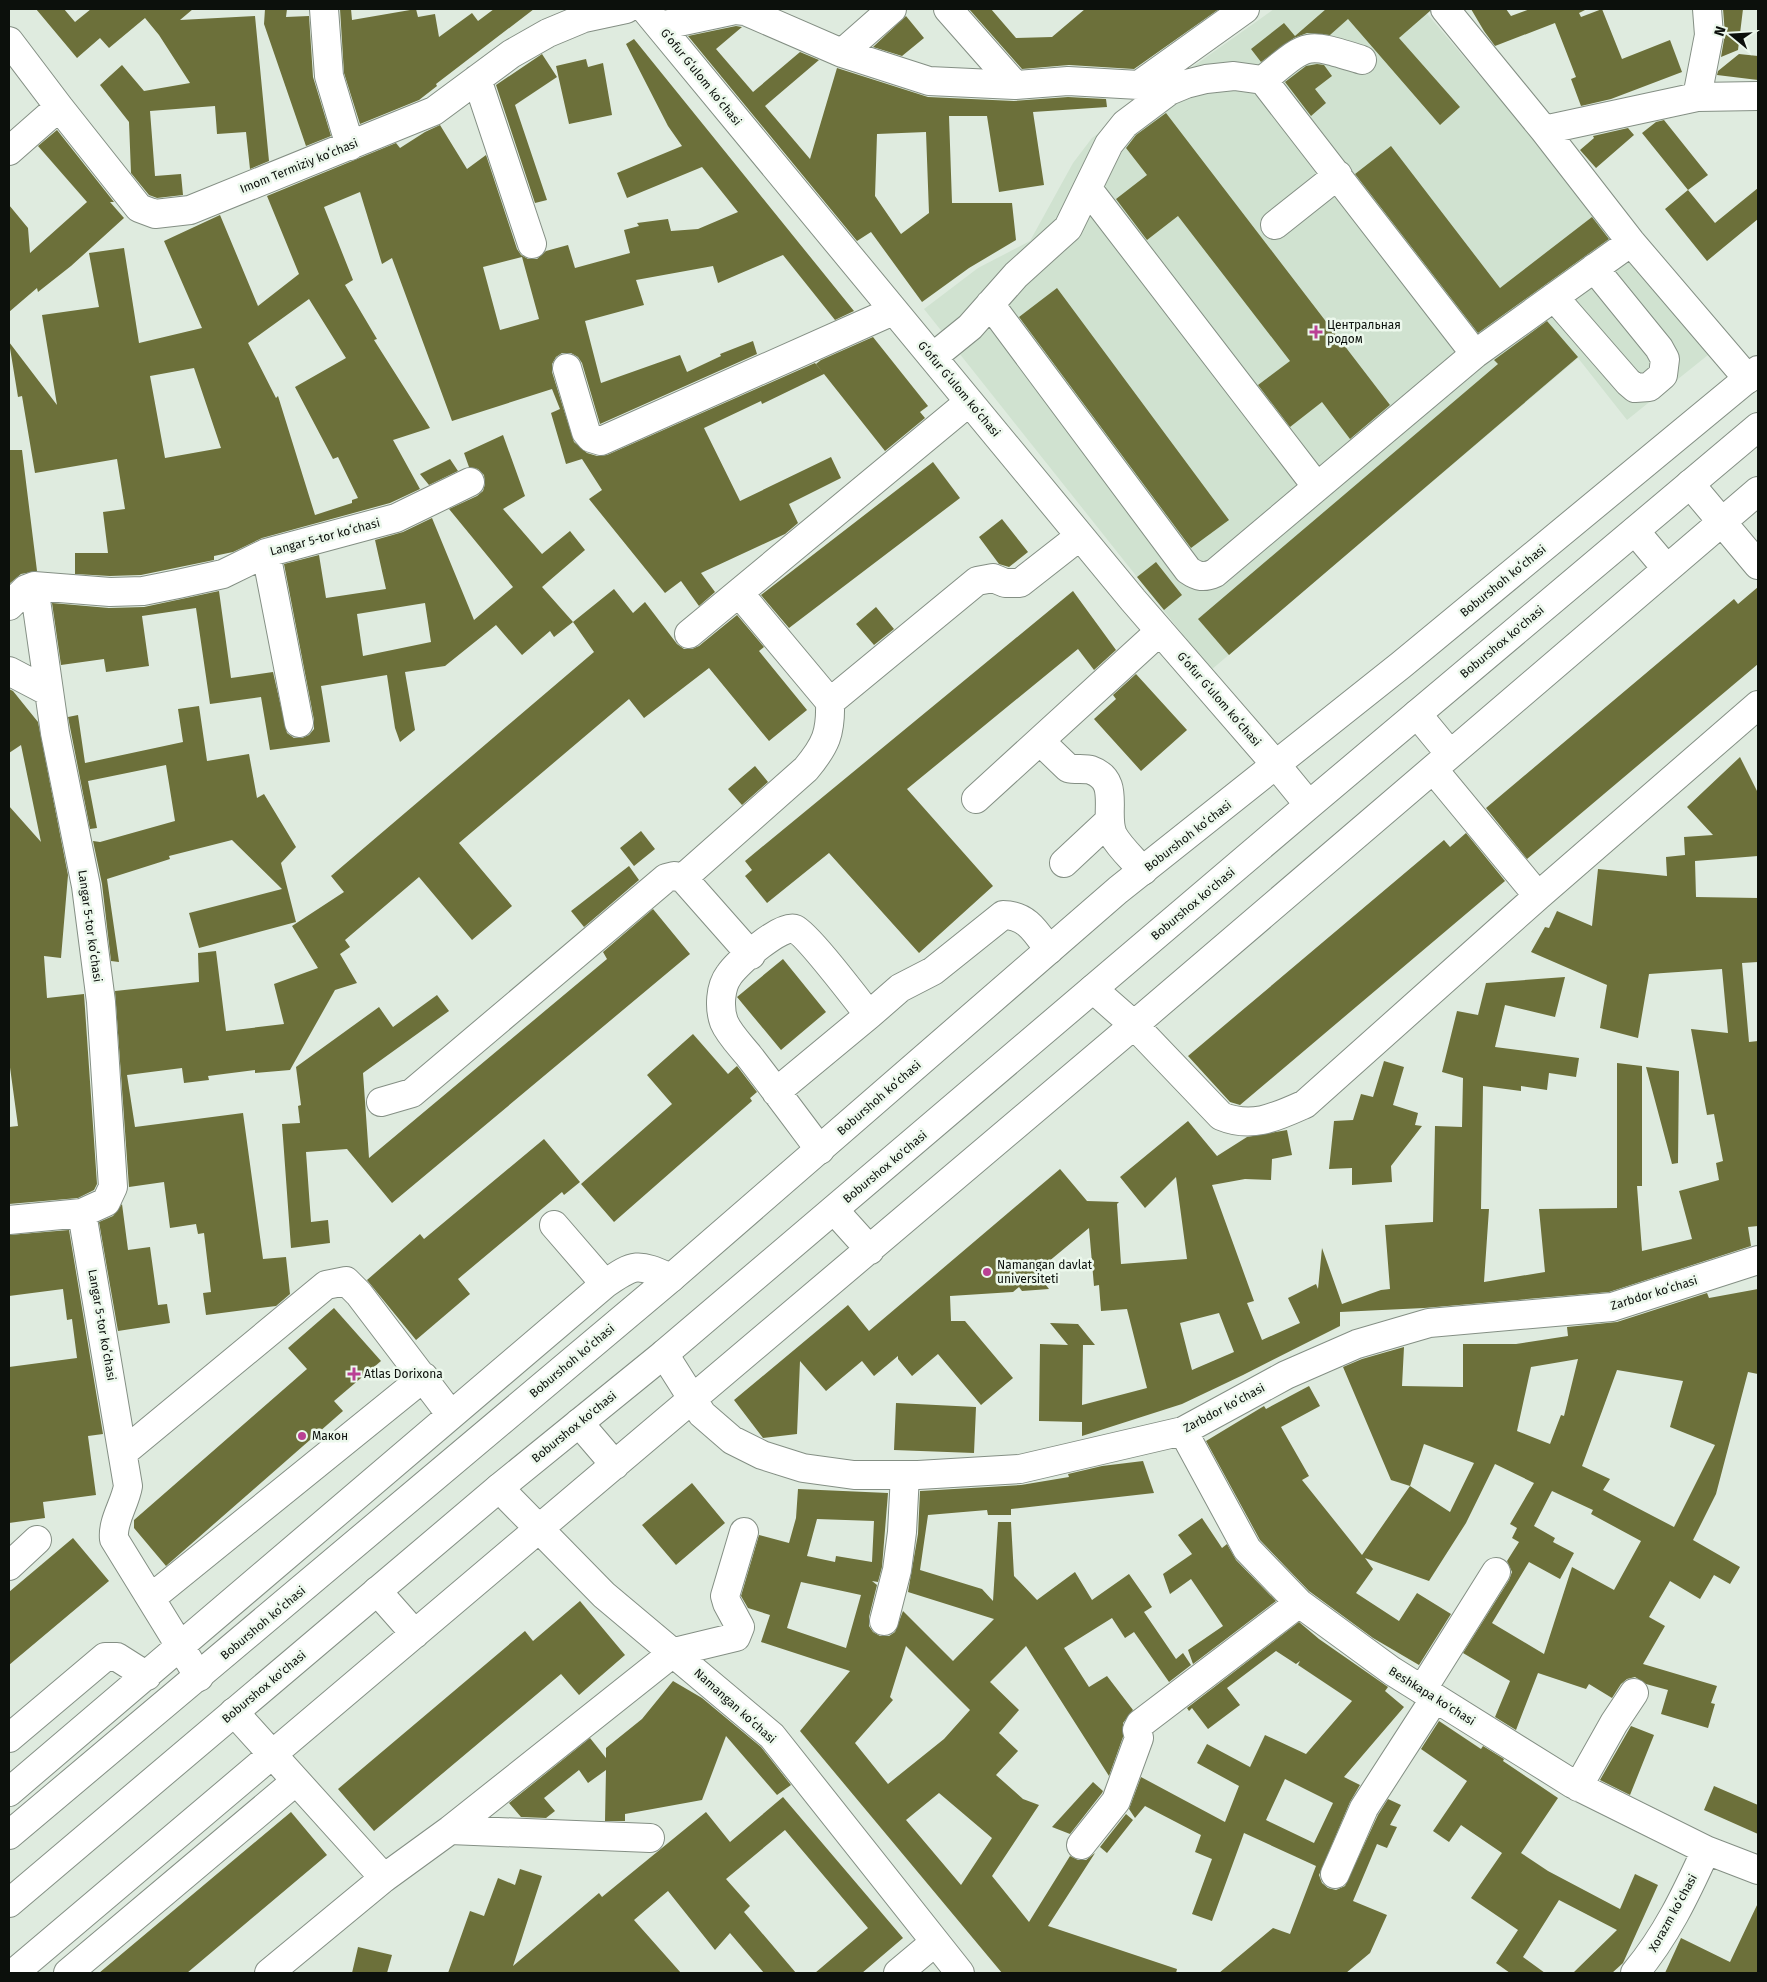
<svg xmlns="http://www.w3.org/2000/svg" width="1767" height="1982" font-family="'Fira Sans',sans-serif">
<rect width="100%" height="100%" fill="#dfebdf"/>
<!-- built -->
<path fill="#d0e2d0" d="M1274,9H1423L1597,213L1708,355L1627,420L1578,358L1211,670L924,309L978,268L1030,241L1073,163L1092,138Z"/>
<!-- building -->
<path fill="#6c703a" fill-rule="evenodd" d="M36,9H64L75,22L91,9H193L180,20L255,16L269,161L250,169L246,132L217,134L215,106L150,111L155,176L181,174L183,195L157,198L149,195L131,173L129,122L100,85L122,65L144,91L190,83L159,35L145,18L109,48L100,38L77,58Z
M265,9H287L286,17L309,16L313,77L331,136L306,146L264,24Z
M340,9H351L352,20L416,9L418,17L435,14L439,37L472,13L478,21L494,9H534L436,84L437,86L419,100L360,124L344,73Z
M969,9H991L1016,38L1052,37L1085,9H1219L1134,69L1069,65L1022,69Z
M1326,9H1430V11L1399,38L1460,107L1440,125L1348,19L1330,35L1307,33L1294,38L1261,62L1251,49L1284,23L1295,36Z
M1471,9H1506L1511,16L1530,9H1587L1579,13L1581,17L1602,9L1622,59L1670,40L1682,72L1611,99L1581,106L1571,79L1576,77L1555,23L1495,46L1484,31Z
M1723,9H1743L1738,50L1721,57L1725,34Z
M906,16L924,38L902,56L873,47Z
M736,26L742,27L716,49L753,92L800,52L819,60L765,106L810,159L837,68L928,97L1014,101L1068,97L1106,99L1107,107L1033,112L1044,185L999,192L987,116H949L952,203H1012L1016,240L969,268L922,302L871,232L857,241L688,36ZM926,132L929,213L901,234L875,196L877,134Z
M634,39L854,311L835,320L783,255L718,283L713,266L636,280L644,305L585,321L601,383L680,355L687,372L721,356L720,354L753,341L757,354L600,424L582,363L578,357L571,353H562L556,357L552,364V372L574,442L587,453L597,456L607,455L815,363L823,373L816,364L821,360L873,337L928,406L920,412L925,418L885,451L824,374L762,404L761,401L704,428L740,501L831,457L841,478L789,504L798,523L785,534L701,573L715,592L699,606L681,581L665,593L589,499L602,490L582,459L566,464L551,413L560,409L552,389L452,421L392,258L382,264L360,192L324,207L353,280L345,285L377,339L374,340L430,428L393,440L420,489L390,503L262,538L233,552L214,556V560L141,575L110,576L75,574V553H108L103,512L125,509L117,459L35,473L22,396L18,397L9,342L57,405L42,315L99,307L89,253L124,248L139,343L202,328L164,241L220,215L258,306L299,274L267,196L396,143L400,148L425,132L440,125L467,169L486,155L517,249L521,255L528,259H537L546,251L568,245L575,268L630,253L624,230L639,226L637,223L668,219L671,231L698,229L738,212L702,167L627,198L617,173L682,146L668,126L626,44ZM522,257L539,319L500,330L483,267ZM309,299L346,358L295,387L333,459L338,457L358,498L352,500V503L315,515L278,396L276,398L248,343ZM194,368L221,448L165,458L150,376Z
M542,54L557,77L515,105L547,200L535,203L496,85Z
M1739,54L1758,56V80L1717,75L1718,71Z
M586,59L588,67L603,63L612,115L569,124L556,66Z
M1317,64L1324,65L1332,76L1315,89L1326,103L1311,116L1285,82L1306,66Z
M1166,113L1390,405L1350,439L1322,402L1290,427L1258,385L1290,361L1178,216L1147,240L1116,199L1147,175L1126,148L1136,135Z
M1664,120L1708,175L1688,190L1642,133L1656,122Z
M1628,128L1634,135L1596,168L1580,150L1594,138L1593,136Z
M57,130L114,202H110L124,218L71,266L38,292L37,288L9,312V205L28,228L30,253L87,202L38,146Z
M1391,146L1500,288L1592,217L1609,239L1478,333L1355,174Z
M1758,188V219L1707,261L1665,209L1688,190L1715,223Z
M1057,288L1229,520L1191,548L1019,317Z
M1547,321L1578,357L1229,655L1198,619L1498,364L1494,360Z
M503,435L525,496L503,509L542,554L570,531L585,550L542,587L573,622L554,637L550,631L522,655L496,625L445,666L405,672L415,730L400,742L395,728L387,675L321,686L330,742L270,750L261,697L210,704L196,608L142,616L149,666L106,672L104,659L61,665L52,603L109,608L144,607L219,591L231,678L273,672L287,733L294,738H302L309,735L314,729V720L284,564L319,555L326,598L386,589L375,540L403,532L432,518L474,620L513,587L449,509L477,496L483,491L485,484L484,475L478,469L469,467L464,453ZM425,603L431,642L363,656L357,614Z
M9,450H22L37,571L21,574L9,584Z
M450,459L458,471L429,485L420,474Z
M933,462L960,498L789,628L761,595Z
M1002,519L1028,552L1009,567L999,564L979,537Z
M1156,562L1182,595L1164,610L1137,577Z
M1758,587V664L1527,859L1486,808L1734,599L1738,604Z
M614,589L633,613L645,602L677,644L684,649H692L699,646L737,615L764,647L759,651L807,710L769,741L709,668L644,718L629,699L459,843L512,906L472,940L419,877L345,940L350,947L340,954L357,983L335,990L290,1070L255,1073V1070L208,1076L209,1080L184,1083L182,1068L127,1075L135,1127L243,1113L263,1259L286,1257L290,1294L276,1306L206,1315L203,1293L211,1292L204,1233L198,1234L196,1224L170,1228L164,1182L129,1187L115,991L199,982L198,953L216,951L226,1031L284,1024L274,984L318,968L292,926L344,892L331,876L594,652L573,622Z
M1073,591L1116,650L1094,670L1078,649L907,789L993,886L919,953L829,853L767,903L745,876L752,870L745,861Z
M876,607L894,629L874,645L856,624Z
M1136,674L1187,730L1141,771L1094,719L1116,699L1113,695Z
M9,689L13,691L38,722L68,875L61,958L44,956L47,998L84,994L97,1184L94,1190L78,1198L9,1204V1127L18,1126L9,1060V806L41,842L21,745L9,753Z
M199,706L207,761L249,754L257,798L264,794L296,847L281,863L296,922L199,948L189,913L282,889L232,840L169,856L170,859L107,879L119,962L111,961L102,884L93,841L100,842L175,821L166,765L88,781L97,828L90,829L68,717L78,715L85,763L183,742L178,709Z
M1740,757L1758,793V856L1695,861L1696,897L1758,898V962L1742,963L1749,1042L1758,1041V1226L1748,1227L1751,1246L1609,1292L1424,1308L1340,1312V1326L1243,1375L1182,1404L1082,1436V1422L1039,1421L1040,1344L1068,1345L1050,1323L1078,1324L1095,1345H1083L1082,1405L1147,1388L1127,1309L1101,1311L1099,1285L1094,1286L1089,1228L1036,1272L1049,1289L1022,1291L1019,1287L1013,1292L950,1296L951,1321H965L1013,1378L981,1405L938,1354L912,1376L898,1359V1356L874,1376L862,1361L826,1391L800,1361L797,1434L763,1438L734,1400L848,1305L869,1331L1060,1169L1087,1201L1119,1202L1117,1204L1121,1264L1187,1259L1176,1177L1145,1208L1120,1177L1188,1121L1217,1156L1247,1137L1287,1130L1292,1155L1272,1159L1271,1180L1245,1179L1212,1185L1254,1301L1247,1303L1262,1340L1300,1323L1288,1298L1316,1284L1318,1289L1322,1248L1342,1304L1381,1290L1390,1289L1385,1225L1433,1222L1435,1126L1462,1127L1463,1078L1442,1072L1457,1011L1478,1015L1486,983L1565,977L1555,1017L1505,1005L1495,1047L1579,1058L1576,1077L1549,1073L1547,1090L1521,1086V1091L1483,1086L1481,1209H1489L1484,1282L1545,1272L1539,1209L1617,1208V1063L1642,1066V1186H1637L1642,1251L1692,1239L1679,1191L1719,1180L1716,1163L1723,1161L1714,1114L1707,1115L1691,1029L1728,1033L1722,969L1649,974L1638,1038L1600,1028L1607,985L1531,952L1545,927L1549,928L1557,911L1592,926L1598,869L1667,876L1666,857L1685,855L1684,837L1713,835L1687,807ZM1219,1313L1234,1352L1192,1370L1180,1323Z
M755,766L768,782L742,805L728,789Z
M641,831L655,849L634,866L620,848Z
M1466,833L1505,881L1240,1105L1230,1102L1188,1056L1444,840L1450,847Z
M629,866L639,880L584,927L571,911Z
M653,909L690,954L392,1203L347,1149L306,1152L311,1222L328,1220L330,1243L291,1248L282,1124L300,1123L298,1106L301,1105L296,1067L379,1007L393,1027L437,995L449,1011L363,1073L369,1158L607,959L603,952Z
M783,959L826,1012L781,1050L737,997Z
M693,1034L728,1074L737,1066L757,1092L750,1098L752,1101L614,1222L581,1184L672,1104L647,1075Z
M1384,1061L1404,1067L1393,1105L1418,1113L1415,1125L1422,1126L1391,1166L1392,1182L1352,1185V1168L1329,1169L1334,1121L1353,1120L1361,1094L1373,1097Z
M1646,1067L1679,1071L1678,1163L1672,1164Z
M544,1139L580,1182L564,1195L562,1192L458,1279L470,1294L416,1340L367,1280L420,1234L424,1239Z
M122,1204L128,1250L150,1247L158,1305L167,1304L170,1323L118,1331L99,1222L113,1216Z
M69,1230L103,1434L88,1436L96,1495L43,1502L45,1518L9,1523V1367L77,1358L72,1319L67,1320L63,1289L9,1296V1235Z
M1758,1289V1374L1748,1372L1716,1494L1693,1540L1740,1567L1730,1584L1714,1575L1700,1599L1670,1581L1649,1617L1665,1626L1643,1664L1717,1686L1711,1703L1715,1704L1708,1728L1661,1714L1668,1690L1646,1684L1635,1677L1627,1679L1621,1684L1612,1698L1589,1684L1586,1689L1538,1673L1516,1730L1495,1717L1510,1681L1463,1653L1509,1580L1512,1572L1507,1561L1519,1542L1512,1538L1517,1528L1510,1524L1534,1483L1495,1464L1466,1523L1429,1581L1365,1558L1373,1569L1356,1593L1399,1621L1417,1593L1451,1614L1419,1665L1373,1638L1309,1591L1260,1540L1206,1441L1264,1406L1266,1409L1309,1386L1320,1406L1281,1427L1309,1476L1302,1480L1362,1555L1410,1486L1391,1480L1343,1367L1362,1359L1404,1347L1402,1386L1463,1387V1344H1516L1568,1336L1567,1327L1617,1322L1707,1293L1709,1298ZM1578,1359L1564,1416L1561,1415L1550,1444L1517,1431L1531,1367ZM1617,1370L1683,1381L1670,1427L1715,1445L1674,1527L1603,1490L1610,1479L1582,1466ZM1424,1444L1474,1463L1450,1512L1410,1486ZM1552,1491L1593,1510L1591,1514L1641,1541L1614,1590L1572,1567L1544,1654L1492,1623L1529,1562L1560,1579L1574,1553L1553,1542L1555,1538L1534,1526Z
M334,1308L381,1361L334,1401L343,1411L166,1566L134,1528V1520L307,1369L288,1348Z
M896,1403L976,1407L974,1453L894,1450Z
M1143,1461L1154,1493L1011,1509V1515H988L987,1510L928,1515L920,1570L982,1589L993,1601L998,1522H1011L1014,1576L1037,1600L1075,1572L1092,1600L1129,1574L1152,1607L1144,1612L1176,1659L1183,1653L1191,1665L1169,1682L1134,1632L1125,1638L1112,1618L1064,1648L1089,1687L1107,1676L1133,1710L1123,1723V1737L1109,1776L1026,1646L990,1682L1019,1710L999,1733L1018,1751L996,1775L1023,1799L1039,1805L992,1876L1029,1922L1070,1856L1078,1860H1086L1095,1853L1048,1926L1177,1969L1176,1973H1002L800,1731L850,1671L761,1642L770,1615L748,1608L741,1596L759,1535L789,1543L796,1518L798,1489L888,1493L882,1567L878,1582L872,1581L877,1585L869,1617V1626L873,1632L880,1636H889L895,1632L903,1611L953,1661L994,1619L908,1592L918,1534L920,1491L1021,1485L1069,1477L1068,1474L1102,1466ZM817,1519L874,1521L872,1562L836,1556L835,1562L807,1556ZM801,1582L861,1595L846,1648L787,1628ZM906,1646L970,1710L944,1739L888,1784L855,1743L893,1700L890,1697ZM939,1793L992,1838L961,1885L906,1820Z
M692,1483L725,1523L676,1565L642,1525Z
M1202,1518L1222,1548L1227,1544L1236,1560L1276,1601L1193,1664L1188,1650L1223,1626L1191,1579L1170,1594L1163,1574L1192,1554L1178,1535Z
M73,1538L109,1581L9,1665V1592Z
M580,1601L625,1655L579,1695L561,1674L374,1831L338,1789L525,1631L533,1641Z
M1299,1622L1319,1639L1388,1687L1385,1691L1404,1707L1344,1777L1360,1785L1350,1802L1319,1875L1322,1883L1328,1888L1336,1890L1345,1886L1378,1815L1388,1799L1401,1805L1390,1825L1397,1827L1387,1848L1377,1844L1353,1901L1387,1915L1370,1953L1346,1973H1219L1273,1928L1290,1934L1316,1866L1244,1833L1212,1921L1192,1914L1212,1859L1195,1852L1201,1835L1145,1806L1135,1818L1129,1809L1141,1777L1225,1822L1239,1786L1197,1763L1207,1744L1250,1767L1265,1735L1306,1754L1352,1701L1298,1665L1300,1661L1296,1664L1276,1651L1227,1688L1240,1705L1208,1729L1192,1708L1189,1711L1187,1708ZM1285,1779L1333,1803L1314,1843L1266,1820Z
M673,1681L702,1698L761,1747L791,1785L777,1795L726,1736L702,1800L625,1814V1821H605L606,1770L588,1783L579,1770L544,1798L555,1811L546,1818L521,1817L509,1803L590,1738L606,1758V1748L642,1719Z
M1439,1721L1481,1749L1483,1746L1504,1759L1503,1761L1558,1798L1521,1853L1548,1871L1620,1909L1635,1874L1658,1885L1623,1963L1612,1973H1573L1617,1930L1559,1900L1523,1957L1545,1973H1510L1496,1963L1518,1930L1471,1898L1502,1853L1461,1825L1449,1842L1433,1831L1467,1781L1421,1749Z
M1631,1726L1654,1735L1630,1795L1600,1780Z
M1093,1782L1103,1791L1102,1793L1070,1834L1052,1827Z
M1714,1786L1758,1805V1834L1704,1810Z
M783,1797L903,1938L862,1973H815L868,1928L785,1830L726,1879L750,1906L744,1912L796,1973H764L730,1933L715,1950L668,1891L634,1920L681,1973H448L470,1911L484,1916L498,1878L515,1885L520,1869L542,1876L513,1966L599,1893L602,1897L706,1812L730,1842Z
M291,1812L327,1855L187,1973H99Z
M1126,1814L1133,1820L1107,1853L1100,1847Z
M1758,1903V1973H1665L1681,1938L1730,1962Z
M358,1947L392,1955L387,1973H352Z"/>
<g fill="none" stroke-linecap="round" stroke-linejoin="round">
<!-- minor casing -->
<g stroke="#848f84" stroke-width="30">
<path id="minor" d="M324,9L329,76L350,146
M645,9L1133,600L1277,766
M948,9L1015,85
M1445,9L1544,130L1697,97L1758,96
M660,26L735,10L745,11L842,53L929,81L1015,85L1068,81L1139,85L1245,9
M9,41L59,107
M842,53L892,9
M477,79L532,244
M1263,80C1309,42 1304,42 1362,60
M1697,97L1709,35L1707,9
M1544,130L1631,242L1748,379
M9,151L59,107L139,208L155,214L190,210L434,111L511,54L548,33L584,18L626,9
M1088,189L1317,487
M1275,225L1338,175
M1554,297L1628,382L1635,388L1649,387L1663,375L1665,359L1659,348L1594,268
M990,304L1188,570C1198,577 1204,578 1215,573L1475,354L1631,242
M933,357L970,327L1016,275L1068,228L1109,144L1125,124L1169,91L1186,84L1206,79L1234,76L1263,80L1475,354
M567,368L586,432L591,438L601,441L893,311
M1690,484L1758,565
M1635,531L1666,568
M266,553L299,723
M34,586L55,733L86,886L101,1002L113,1187L106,1202L82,1213L128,1486C125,1504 112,1521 114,1539L199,1677
M739,593L830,702L977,581L993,578L1005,583H1020L1080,536
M9,606L26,589L34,586L110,592L143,591L178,584L223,574L266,553L396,518L470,482
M689,634L969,402
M9,671L49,692
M1417,714L1450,754
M1040,741L1068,768C1075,770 1085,768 1091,770C1122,781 1103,813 1113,835C1120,848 1134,860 1143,871
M1433,769L1538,896
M976,799L1160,631
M1064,863L1109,821
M683,878L806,769C826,745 831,733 830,702
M1093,989L1134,1025L1221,1116C1252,1129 1276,1117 1305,1104L1538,896L1758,705
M869,1015L900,988L933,971L1003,915C1027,915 1036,932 1049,950
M776,1092L869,1015C857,1000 808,935 795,929C782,923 737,963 729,975C720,987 719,1008 724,1022C729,1034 741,1046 749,1056C773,1087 796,1118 820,1150
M381,1102L412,1093L666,878L674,876L683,878L751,955
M834,1210L870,1250
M9,1220L82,1213
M554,1225L605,1284
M664,1354L702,1414L732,1440L762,1455L803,1468L854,1475H918L1020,1469L1183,1431L1286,1375L1357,1344L1429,1323L1612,1307L1758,1260
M579,1423L615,1465
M1183,1431L1247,1549L1299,1603L1392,1671L1573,1784L1706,1850L1758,1870
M124,1452L326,1285L346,1281L359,1294L451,1415
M499,1488L604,1595L772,1736L960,1973
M9,1566L37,1540
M377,1591L415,1634
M151,1598L424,1377
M884,1621L897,1570L902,1532L905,1475
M1422,1690L1496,1572
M234,1712L384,1878
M9,1738L105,1657H117L147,1676
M1578,1787L1614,1723L1634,1693
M9,1792L605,1284C635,1263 637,1263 671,1278
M450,1830L650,1838
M1081,1845L1116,1801L1139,1738L1137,1730L1140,1724L1299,1603
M1335,1874L1364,1808L1435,1698
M14,1973L1134,1025L1758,491
M68,1973L296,1781
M269,1973L384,1878L450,1830L674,1652L736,1637L740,1627L727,1603L725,1596L744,1532
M898,1973L935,1942
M1635,1973C1666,1936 1686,1894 1706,1850"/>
</g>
<!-- major casing -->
<g stroke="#848f84" stroke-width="30">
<path id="major" d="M1277,766L1309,805
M9,1835L671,1278L1118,890L1401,665L1758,370
M9,1903L499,1488L664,1354L1309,805L1758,427"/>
</g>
<!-- minor -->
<use href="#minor" stroke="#fff" stroke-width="28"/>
<!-- major -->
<use href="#major" stroke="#fff" stroke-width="28"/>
</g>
<!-- markers -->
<g fill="#ba4194" stroke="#ecf8ec" stroke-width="2">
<path d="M1313.5 324.5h5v5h5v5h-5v5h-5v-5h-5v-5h5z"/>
<circle cx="987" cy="1272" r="5"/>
<path d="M351.5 1366.5h5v5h5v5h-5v5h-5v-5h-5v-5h5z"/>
<circle cx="302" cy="1436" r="5"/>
</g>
<g text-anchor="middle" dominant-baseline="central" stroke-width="5" stroke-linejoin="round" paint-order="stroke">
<!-- street labels -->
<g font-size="12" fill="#0c100c" stroke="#ecf8ec">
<text transform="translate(701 77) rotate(51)">Gʻofur Gʻulom koʻchasi</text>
<text transform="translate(299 166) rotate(-22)">Imom Termiziy koʻchasi</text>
<text transform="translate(959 389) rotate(50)">Gʻofur Gʻulom koʻchasi</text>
<text transform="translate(325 537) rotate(-15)">Langar 5-tor koʻchasi</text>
<text transform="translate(1503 581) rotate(-39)">Boburshoh koʻchasi</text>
<text transform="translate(1502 642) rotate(-40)">Boburshox ko'chasi</text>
<text transform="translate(1219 699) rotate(49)">Gʻofur Gʻulom koʻchasi</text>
<text transform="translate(1188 836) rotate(-38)">Boburshoh koʻchasi</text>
<text transform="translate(1193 904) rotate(-40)">Boburshox ko'chasi</text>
<text transform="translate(90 926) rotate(82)">Langar 5-tor koʻchasi</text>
<text transform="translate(879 1098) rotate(-41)">Boburshoh koʻchasi</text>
<text transform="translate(885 1167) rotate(-40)">Boburshox ko'chasi</text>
<text transform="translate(1654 1293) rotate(-17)">Zarbdor koʻchasi</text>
<text transform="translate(102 1325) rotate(80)">Langar 5-tor koʻchasi</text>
<text transform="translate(572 1361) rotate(-40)">Boburshoh koʻchasi</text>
<text transform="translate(1224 1408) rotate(-28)">Zarbdor koʻchasi</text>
<text transform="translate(574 1427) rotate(-39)">Boburshox ko'chasi</text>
<text transform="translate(263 1623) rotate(-40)">Boburshoh koʻchasi</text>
<text transform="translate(264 1687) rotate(-40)">Boburshox ko'chasi</text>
<text transform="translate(1432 1696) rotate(32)">Beshkapa ko'chasi</text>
<text transform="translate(735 1706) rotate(42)">Namangan koʻchasi</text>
<text transform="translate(1673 1913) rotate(-61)">Xorazm koʻchasi</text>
</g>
<!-- poi labels -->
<g font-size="12" fill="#0c100c" stroke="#ecf8ec" text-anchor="start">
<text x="1327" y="325">Центральная<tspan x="1327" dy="14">родом</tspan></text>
<text x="997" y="1265">Namangan davlat<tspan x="997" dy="14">universiteti</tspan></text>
<text x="364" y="1374">Atlas Dorixona</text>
<text x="312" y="1436">Макон</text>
</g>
</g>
<!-- border -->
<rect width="1767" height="1982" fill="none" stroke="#0c100c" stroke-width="20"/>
<!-- north arrow -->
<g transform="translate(1732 35) rotate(288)" stroke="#ecf8ec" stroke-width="4" paint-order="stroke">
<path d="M0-4L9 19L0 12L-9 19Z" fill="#0c100c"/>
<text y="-8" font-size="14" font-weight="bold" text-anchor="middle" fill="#0c100c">N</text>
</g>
</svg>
